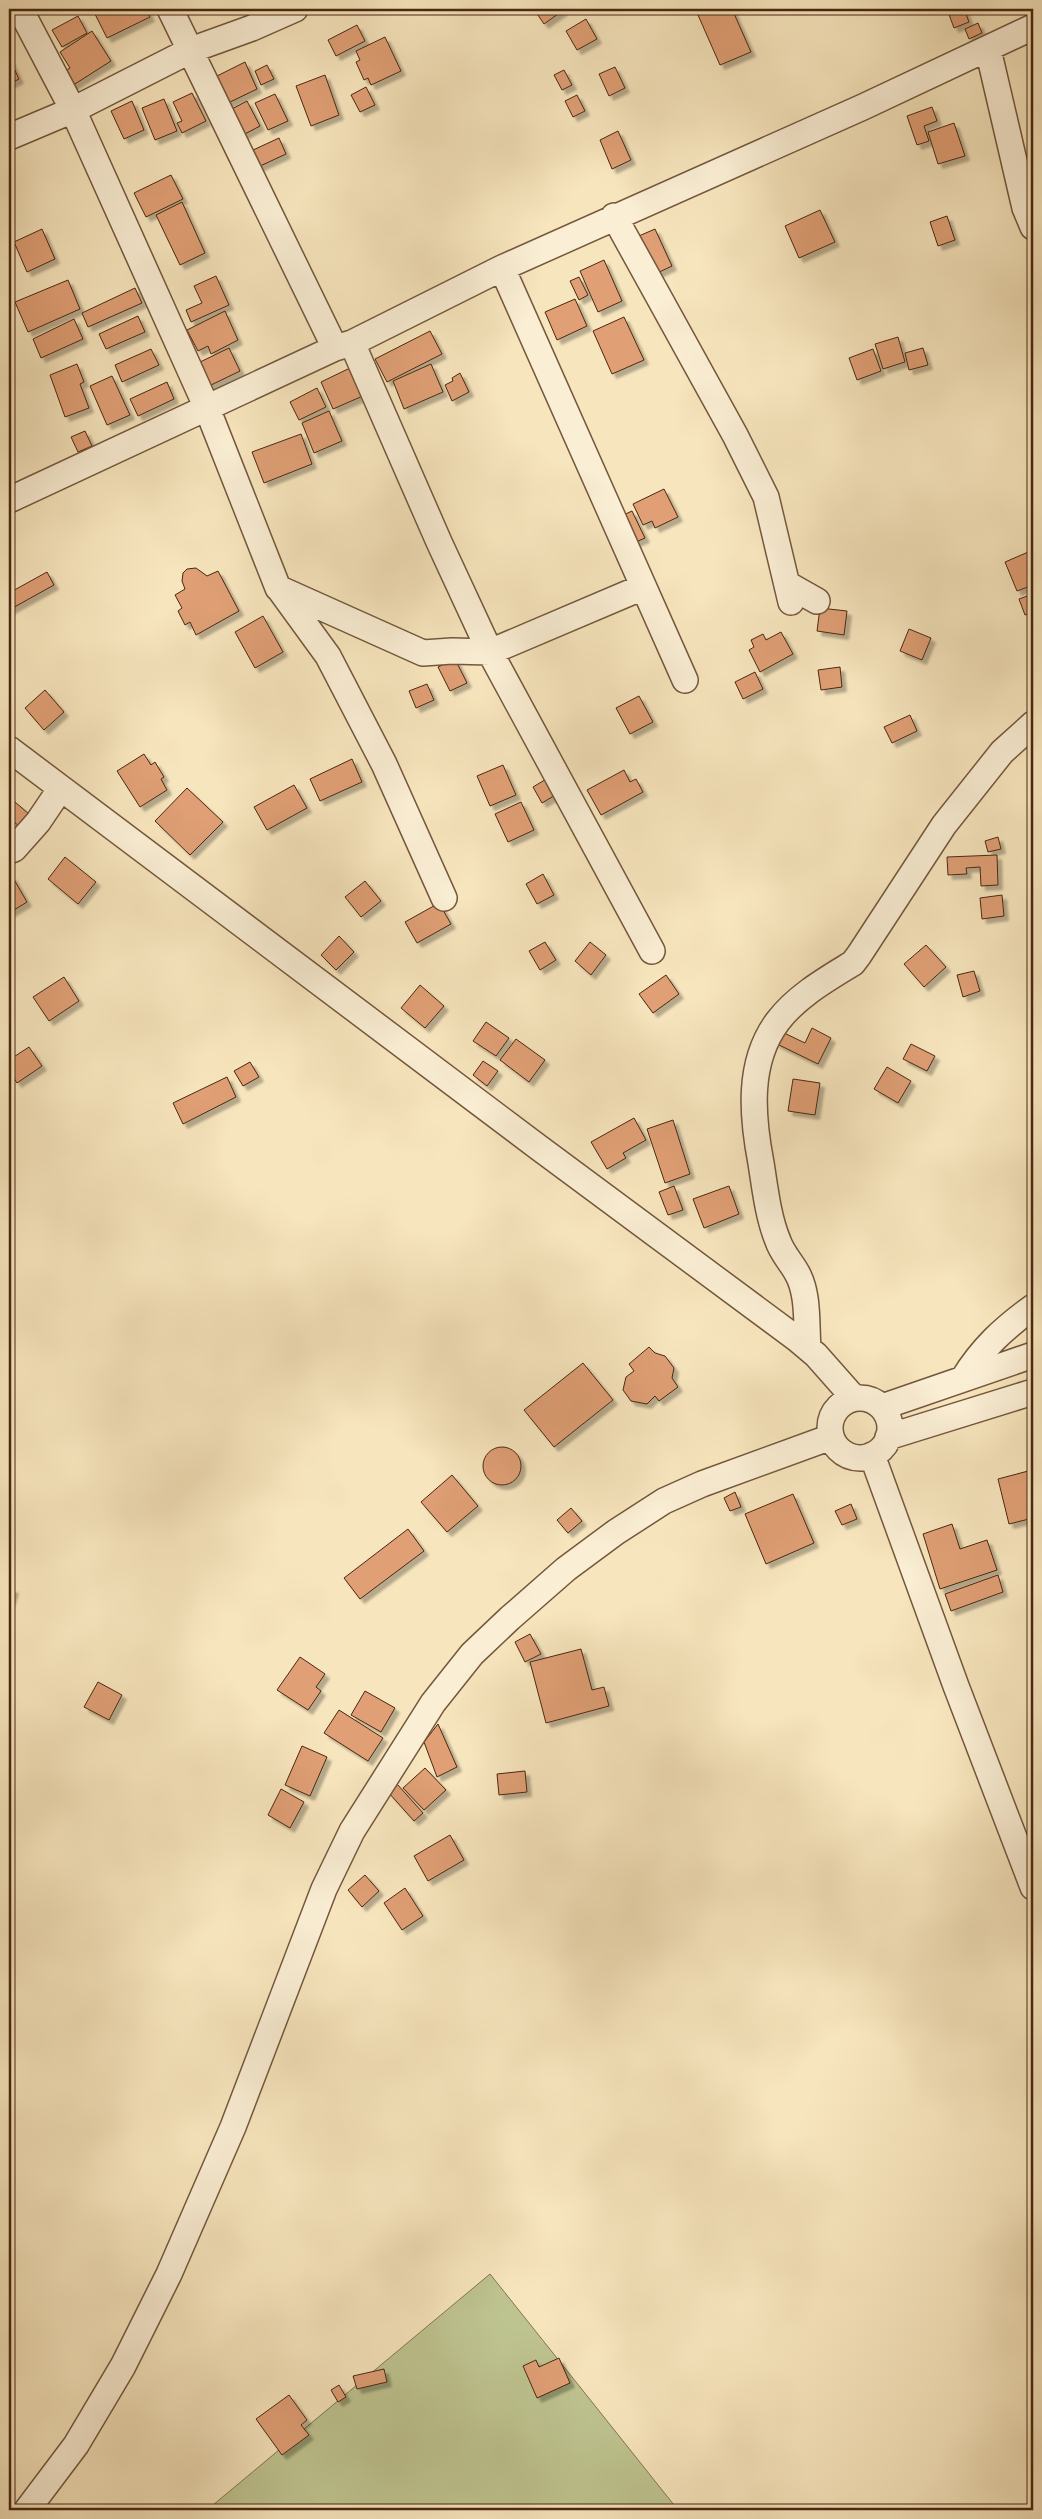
<svg xmlns="http://www.w3.org/2000/svg" width="1042" height="2519" font-family="'IM FELL Great Primer',serif">
<defs>
<filter id="shadow"><feDropShadow dx="4.5" dy="4.5" stdDeviation="1" flood-color="#0004"/></filter>
</defs>
<rect width="100%" height="100%" fill="#f7e5bd"/>
<filter id="stains"><feTurbulence type="fractalNoise" baseFrequency=".004" numOctaves="4"/><feColorMatrix values="0 0 0 0 .2 0 0 0 0 .09 0 0 0 0 .02 0 0 0 .5 -.17"/></filter>
<radialGradient id="worn" r=".72"><stop offset=".6" stop-color="#630" stop-opacity="0"/><stop offset="1" stop-color="#630" stop-opacity=".3"/></radialGradient>
<!-- green -->
<path fill="#bec490" stroke="#837650" d="M490,2274L678,2510H207Z"/>
<!-- building -->
<path fill="#e09f74" stroke="#482811" filter="url(#shadow)" d="M101,9H146L150,17L107,38L94,12Z
M534,9H565L544,24Z
M711,9H732L751,52L720,65L698,15Z
M947,9H964L969,22L954,28Z
M78,16L87,33L62,47L52,30Z
M586,19L597,39L577,50L566,31Z
M978,23L982,33L969,39L965,29Z
M357,25L365,41L336,56L328,40Z
M92,31L111,61L67,89L58,75L70,68L60,52Z
M385,37L401,71L371,85L368,78L364,80L356,62L360,60L356,51Z
M9,58L19,79L9,84Z
M245,62L257,89L228,103L215,77Z
M267,65L274,79L261,85L255,71Z
M615,67L625,88L609,96L599,74Z
M564,70L572,85L562,90L554,75Z
M325,75L339,115L311,126L296,86Z
M366,87L375,105L360,112L351,95Z
M192,93L206,121L182,133L177,123L182,121L173,102Z
M275,94L288,121L268,130L255,103Z
M577,95L585,111L573,117L565,101Z
M164,99L177,131L155,140L142,108Z
M132,101L144,130L124,139L111,111Z
M247,101L260,126L241,136L228,111Z
M932,107L937,121L924,126L929,141L917,145L907,116Z
M954,123L965,156L938,164L928,132Z
M618,131L631,160L612,169L600,140Z
M279,138L286,154L258,167L251,151Z
M171,175L183,199L146,217L134,193Z
M182,202L205,253L180,265L156,215Z
M820,210L835,242L799,258L785,226Z
M947,216L955,240L938,246L930,222Z
M42,229L55,259L27,272L14,242Z
M655,229L672,266L649,277L632,239Z
M604,260L622,301L598,312L580,271Z
M216,276L229,305L191,322L186,310L202,303L194,286Z
M579,277L588,295L579,300L570,281Z
M68,280L80,309L28,332L15,302Z
M135,288L142,303L88,327L82,313Z
M575,299L587,326L557,340L545,312Z
M225,311L238,340L211,354L208,346L198,351L187,330Z
M138,316L145,332L106,349L99,334Z
M624,317L644,360L612,374L593,331Z
M74,319L83,339L41,358L33,339Z
M430,331L442,354L387,382L375,359Z
M898,337L905,362L883,369L875,344Z
M229,348L240,371L209,386L198,363Z
M923,348L928,365L909,370L905,353Z
M151,349L159,365L122,382L115,365Z
M873,349L881,371L857,380L849,358Z
M77,364L84,382L80,384L89,408L65,417L50,375Z
M431,364L443,392L404,409L393,381Z
M352,367L365,395L333,409L321,382Z
M460,373L469,392L452,401L445,385L453,381L452,378Z
M112,376L130,415L107,425L90,386Z
M167,382L174,399L138,416L130,399Z
M317,388L326,407L299,420L290,402Z
M329,411L342,441L314,453L302,423Z
M85,431L92,446L78,452L71,437Z
M301,434L312,464L264,483L252,452Z
M664,489L678,517L655,528L652,521L643,525L633,504Z
M632,511L645,538L629,545L617,518Z
M1033,550V585L1017,591L1005,562Z
M196,568L207,576L218,571L239,611L196,635L190,622L185,625L178,611L182,608L175,595L185,589L182,581L183,573L187,569Z
M47,572L54,585L9,610V593Z
M1033,594V612L1025,615L1019,599Z
M820,608L847,611L844,635L817,631Z
M263,616L283,652L255,668L235,632Z
M909,629L931,638L922,660L900,651Z
M781,632L793,654L760,672L749,650L754,647L751,640L763,634L766,640Z
M455,659L467,683L450,691L438,667Z
M840,667L842,687L821,690L818,670Z
M755,672L763,689L743,699L735,682Z
M427,684L434,700L416,708L409,691Z
M45,690L64,712L44,730L25,708Z
M639,696L653,722L630,734L616,708Z
M910,715L917,731L892,743L884,727Z
M144,754L151,765L155,762L164,777L161,779L167,790L140,807L117,771Z
M352,759L362,782L320,801L310,779Z
M503,765L516,795L490,806L477,776Z
M624,770L630,782L636,779L643,792L601,815L587,790Z
M548,778L557,794L542,803L533,787Z
M294,785L307,808L267,830L254,807Z
M187,788L223,822L190,855L155,821Z
M15,802L29,814L19,826L9,818V809Z
M521,802L534,830L508,842L495,814Z
M998,837L1001,849L988,852L985,841Z
M997,855L998,885L981,886L980,867L966,868L967,874L948,875L947,857Z
M65,857L96,882L78,904L48,879Z
M543,874L554,895L537,904L526,884Z
M12,876L27,902L9,913V878Z
M365,881L381,901L361,917L345,897Z
M1002,895L1004,916L982,919L980,898Z
M439,903L451,924L417,943L405,922Z
M339,936L354,952L336,970L321,955Z
M545,942L556,960L540,970L529,951Z
M590,942L606,955L591,975L575,961Z
M926,945L946,967L924,987L904,964Z
M974,971L980,991L963,997L957,975Z
M666,975L679,994L653,1013L639,994Z
M64,977L79,1001L49,1021L33,997Z
M420,985L444,1006L425,1028L401,1008Z
M486,1022L509,1038L496,1056L473,1041Z
M812,1028L831,1038L818,1064L775,1043L780,1031L805,1043Z
M516,1039L545,1060L529,1082L500,1060Z
M911,1044L935,1056L927,1071L903,1059Z
M29,1047L42,1066L17,1083L9,1070V1060Z
M483,1061L498,1071L487,1086L473,1075Z
M250,1062L259,1077L243,1086L234,1071Z
M887,1067L911,1081L898,1103L874,1089Z
M227,1077L236,1097L183,1124L173,1103Z
M793,1079L820,1083L815,1115L788,1111Z
M634,1118L646,1140L623,1153L626,1158L607,1169L591,1142Z
M673,1120L690,1174L665,1183L647,1129Z
M674,1186L683,1210L668,1215L659,1192Z
M729,1186L739,1214L704,1228L693,1199Z
M649,1347L655,1353L665,1356L674,1368L672,1378L678,1387L659,1401L655,1396L647,1404L631,1401L623,1390L626,1377L634,1371L629,1364Z
M583,1363L613,1400L554,1447L524,1410Z
M483 1466a19 19 0 1 1 38 0a19 19 0 1 1-38 0Z
M1032,1470L1033,1518L1009,1524L998,1479Z
M452,1475L478,1506L447,1532L421,1502Z
M735,1492L741,1507L730,1511L724,1498Z
M793,1494L814,1543L766,1564L745,1514Z
M851,1504L857,1519L842,1525L835,1511Z
M571,1508L582,1521L568,1533L557,1520Z
M952,1524L960,1549L987,1540L997,1570L940,1589L923,1534Z
M408,1529L424,1551L360,1599L344,1578Z
M998,1575L1003,1592L951,1611L945,1594Z
M9,1588L14,1589L10,1602H9Z
M530,1634L541,1654L525,1662L515,1642Z
M581,1649L592,1690L604,1687L609,1706L546,1723L530,1662Z
M300,1657L325,1674L316,1687L321,1691L308,1710L277,1690Z
M98,1682L122,1695L109,1720L84,1707Z
M365,1691L395,1708L381,1732L351,1715Z
M339,1710L383,1738L368,1761L324,1733Z
M438,1724L457,1767L437,1777L424,1742Z
M302,1746L327,1757L310,1796L285,1785Z
M425,1768L446,1790L424,1810L403,1788Z
M525,1771L527,1792L499,1795L497,1774Z
M397,1784L423,1813L414,1821L388,1792Z
M281,1789L304,1802L290,1828L268,1815Z
M450,1835L464,1860L428,1881L414,1856Z
M365,1875L379,1891L362,1907L348,1890Z
M405,1888L423,1916L402,1930L384,1903Z
M559,2358L570,2383L537,2398L523,2366L536,2360L539,2367Z
M384,2369L387,2382L357,2389L353,2376Z
M339,2385L346,2397L338,2402L331,2390Z
M289,2395L307,2420L301,2425L309,2435L282,2455L256,2419Z"/>
<g fill="none" stroke-linecap="round" stroke-linejoin="round">
<!-- minor casing -->
<g stroke="#74573c" stroke-width="28">
<path id="minor" d="M20,9L73,110L207,408L278,588L423,653L452,651L490,652L643,587
M170,9L335,348
M988,49L1025,208L1033,227
M9,137L73,110L191,50L252,28L295,9
M614,216L735,435L766,497L791,602
M502,268L685,680
M352,343L439,542L490,652L652,951
M9,500L335,348L352,343L502,268L863,107L1033,27
M787,584L817,601
M280,590L328,656L384,764L444,898
M9,749L538,1147L797,1339L816,1355L854,1398
M9,851L14,849L38,822L61,788
M808,1348C806,1324 809,1294 797,1273C791,1262 782,1253 778,1241C768,1217 765,1188 761,1163C752,1116 747,1062 778,1021C797,996 827,979 853,963L859,955L944,825L1002,752L1033,724
M963,1379C982,1348 1004,1328 1033,1307
M830 1428a30 30 0 1 1 60 0a30 30 0 1 1-60 0Z
M882,1407L1033,1355
M888,1437L1033,1392
M872,1455L956,1686L1033,1887
M27,2510L76,2445L123,2366L169,2274L233,2127L324,1889L352,1831L433,1703L472,1654L510,1618L566,1569L616,1532L664,1501L702,1484L831,1437"/>
</g>
<!-- minor -->
<use href="#minor" stroke="#faeed4" stroke-width="25"/>
</g>
<!-- margin -->
<rect width="1042" height="2519" fill="none" stroke="#f7e5bd" stroke-width="30"/>
<rect x="10" y="10" width="1022" height="2499" fill="none" stroke="#482811" stroke-width="2.5"/>
<rect x="15" y="15" width="1012" height="2489" fill="none" stroke="#482811"/>
<rect width="100%" height="100%" filter="url(#stains)"/>
<rect width="100%" height="100%" fill="url(#worn)"/>
</svg>
